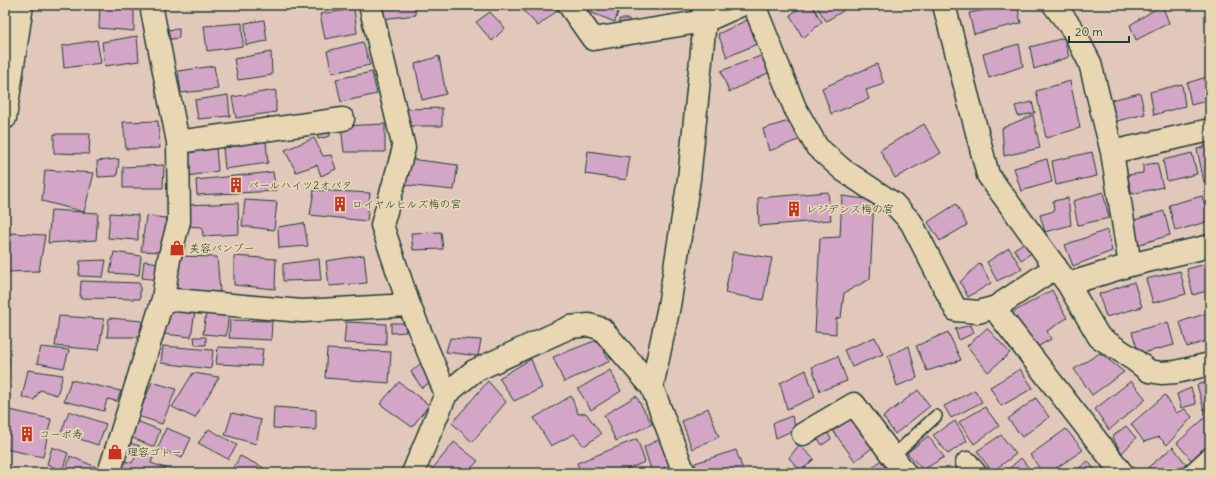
<svg xmlns="http://www.w3.org/2000/svg" width="1215" height="478" font-family="Delius,'Klee One',sans-serif">
<rect width="100%" height="100%" fill="#e2c8ba"/>
<filter id="ink" filterUnits="userSpaceOnUse"><feTurbulence type="fractalNoise" baseFrequency=".025" numOctaves="2"/><feDisplacementMap in="SourceGraphic" scale="8" xChannelSelector="R" yChannelSelector="G"/><feConvolveMatrix kernelMatrix="1 2 1 2 8 2 1 2 1" color-interpolation-filters="sRGB"/></filter>
<g filter="url(#ink)">
<!-- building -->
<path fill="#d3a6c8" stroke="#1f3d34" d="M100,5L134,9V31L99,28Z
M206,5H231L230,6Z
M378,5H414L416,15L381,19Z
M518,5H554L558,10L538,26Z
M579,5H620L615,22L579,8Z
M804,5H812L822,22L803,38L790,15Z
M816,5H839L843,11L826,21Z
M1011,5H1017L1021,23L974,34L969,13Z
M1162,5L1169,23L1136,40L1130,25Z
M354,9L357,33L325,39L320,14Z
M490,12L505,28L492,41L476,22Z
M753,17L764,41L727,57L718,34Z
M619,19H629L630,30L620,32Z
M264,20L267,41L246,45L245,23Z
M242,23L243,46L207,51L204,26Z
M179,29V38L165,40L163,30Z
M137,36L139,61L105,66L102,42Z
M1064,38L1069,57L1034,69L1030,47Z
M97,40L101,63L64,68L62,46Z
M363,42L370,65L332,73L327,51Z
M1019,44L1023,66L989,78L983,54Z
M271,52L272,75L238,80L234,59Z
M763,55L768,73L729,92L721,71Z
M439,56L446,94L422,100L415,64Z
M877,64L884,84L866,90L869,99L831,114L822,88Z
M214,66L218,89L181,93L178,71Z
M372,72L377,94L341,102L336,79Z
M1210,76V100L1191,105L1187,83Z
M1070,81L1080,128L1046,138L1036,91Z
M1182,84L1185,106L1154,115L1150,92Z
M276,90V112L236,118L232,97Z
M1140,93L1145,114L1117,121L1111,100Z
M228,95L230,116L198,119L195,100Z
M1032,102L1035,113L1018,116L1015,106Z
M442,108V126H407L406,109Z
M1033,115L1040,148L1004,156L1002,128Z
M795,119L801,139L769,151L763,129Z
M158,121L160,148L126,149L123,122Z
M385,124V152H344L341,126Z
M924,124L941,153L895,178L880,150Z
M329,129L330,136L318,139L317,130Z
M54,134H90L89,154L54,153Z
M314,138L323,156L331,155L336,169L321,176L317,165L296,172L285,150Z
M266,141L268,163L225,169L223,148Z
M1210,145V180L1204,182L1197,149Z
M216,147L218,171L188,176L185,154Z
M588,151L630,157L626,180L585,174Z
M1092,152L1097,176L1056,185L1052,161Z
M1192,153L1197,174L1167,181L1163,160Z
M119,159L117,176L98,177L97,161Z
M410,159L458,165L454,190L405,185Z
M1047,159L1052,182L1021,191L1014,168Z
M1157,163L1163,187L1132,194L1127,175L1143,173V165Z
M164,165L163,188H123V167Z
M45,170L94,173L84,212L42,201Z
M273,172L276,191L197,195L196,180Z
M314,190L370,193L367,221L310,215Z
M828,192L831,220L759,226L758,198Z
M1103,192L1109,218L1078,225L1073,201Z
M842,196L874,200L870,279L844,293L841,317L836,319V334L815,332L820,238L840,237Z
M1202,196L1210,221L1175,231L1169,205Z
M1068,198L1071,225L1045,232L1040,215L1054,211L1053,201Z
M245,200L277,202L274,230L242,226Z
M238,203L239,234L203,236L202,227L186,226L187,205Z
M956,204L967,225L940,241L928,222Z
M51,210L98,213L96,240L48,243Z
M1164,211L1170,235L1137,245L1131,221Z
M110,213L138,215V240L108,238Z
M146,216L167,218L163,252L141,251Z
M304,223L308,246L279,248L278,227Z
M1107,230L1112,251L1073,266L1065,245Z
M441,232L443,249L413,250L411,233Z
M11,233L45,235L39,271L5,272V258Z
M1027,241L1033,252L1021,260L1014,249Z
M1009,248L1022,269L997,281L987,262Z
M114,252L141,256L139,275L110,273Z
M733,252L772,258L763,300L725,293Z
M364,255L367,283L329,286L326,261Z
M174,256L217,257L220,292L169,289Z
M234,256L276,259L275,289L234,285Z
M319,259L321,280L283,281V264Z
M106,260L103,277L79,276L80,261Z
M144,261L161,263L159,280L142,278Z
M980,263L991,283L968,297L960,282Z
M1210,263V290L1193,295L1187,269Z
M1180,271L1186,294L1153,303L1146,279Z
M81,281L140,283V299L80,298Z
M1134,282L1142,307L1106,317L1099,294Z
M1052,290L1067,318L1047,331L1051,339L1032,350L1008,315Z
M170,309L195,311L191,337L164,334Z
M206,312L229,313L226,336L203,334Z
M1210,312V340L1187,347L1180,322Z
M59,316L104,319L99,350L55,346Z
M109,318L142,321L139,337H107Z
M230,320L272,321L271,340L229,338Z
M346,322L386,324V345L344,343Z
M1168,322L1174,345L1139,354L1132,332Z
M391,323H405L406,332L391,333Z
M971,325L974,333L959,340L955,329Z
M987,328L1010,353L988,372L967,346Z
M948,332L961,360L927,371L916,346Z
M194,337H206V345H195Z
M875,337L883,354L852,367L844,350Z
M450,338L481,340L478,356L446,352Z
M597,340L610,361L564,382L553,357Z
M163,346L213,350L211,369L161,363Z
M909,346L917,378L897,386L888,356Z
M41,347L69,350L64,368L37,363Z
M218,347L263,349L261,366L216,364Z
M327,349L391,352L389,383L325,378Z
M1100,353L1124,372L1092,395L1074,369Z
M838,356L847,381L820,391L812,367Z
M5,357L9,358L8,368H5Z
M531,359L542,388L514,401L499,378Z
M422,362L433,380L422,388L411,372Z
M1020,369L1033,388L1001,406L990,387Z
M28,370L63,375L57,395L40,390L34,400L22,397Z
M610,370L621,391L591,410L578,389Z
M806,370L815,397L787,409L780,383Z
M193,373L219,377L195,418L172,407Z
M71,380L121,391L117,401L107,399L104,411L64,401Z
M488,381L506,402L472,442L452,423Z
M1131,381L1146,399L1109,430L1095,409Z
M1210,381V409L1204,410L1197,385Z
M152,382L176,389L162,424L138,416Z
M399,382L429,405L412,427L380,404Z
M1191,388L1196,404L1181,408L1177,394Z
M918,390L930,406L895,434L883,417Z
M975,390L982,402L951,418L944,406Z
M1165,395L1176,413L1185,409L1192,417L1167,445L1159,437L1144,442L1131,424Z
M571,396L578,414L586,413L601,434L584,446L574,434L551,446L534,418Z
M636,396L652,424L616,441L604,415Z
M1036,398L1049,417L1022,437L1008,419Z
M274,407L316,410V430L273,428Z
M985,407L999,426L974,444L959,422Z
M708,408L719,437L692,449L682,421Z
M5,409L51,419L43,457L5,449Z
M69,411L106,424L98,445L61,433Z
M232,413L261,420L256,444L225,435Z
M1209,414L1210,416V448L1193,462L1177,443Z
M792,416L796,429L776,438L773,423Z
M851,418L872,448L855,461L833,431Z
M134,420L160,430L154,447L128,436Z
M955,421L967,441L948,454L933,435Z
M1126,426L1136,438L1122,453L1112,437Z
M166,428L191,438L182,458L158,448Z
M209,429L237,445L228,459L198,443Z
M826,429L831,439L822,445L816,436Z
M1066,429L1083,450L1049,473H1043L1030,455Z
M1001,435L1016,454L992,472L977,451Z
M928,436L944,457L923,470L907,453Z
M637,439L645,462L617,473H581L577,463Z
M660,439L669,466L652,473L644,447Z
M124,441L140,446L133,455L121,451Z
M454,442L478,461L466,473H429Z
M799,445L814,459L801,471L789,458Z
M52,447L68,453L62,471L47,464Z
M1173,447L1186,464L1174,473H1141Z
M140,450L154,455L151,463L168,469L166,473H118L121,460L132,463Z
M736,450L744,473H697L695,463Z
M70,456L96,467L94,473H65Z
M240,456L264,468L261,473H231Z
M1021,458L1033,473H1004Z
M881,460L888,473H867Z
M1088,461L1097,473H1073Z"/>
<g fill="none" stroke-linecap="round" stroke-linejoin="round">
<!-- lane casing -->
<g stroke="#1f3d34" stroke-width="14">
<path id="lane" d="M893,456L936,416"/>
</g>
<!-- street casing -->
<g stroke="#1f3d34" stroke-width="25">
<path id="street" d="M370,5L404,148L382,225L409,305L446,394
M569,5L593,39L705,21L741,5
M754,5L795,108L817,147L843,170L894,204L911,222L956,310L978,312L996,307L1056,267
M944,5L988,175L1068,284L1099,337L1133,359L1149,371L1161,373L1176,372L1210,364
M1054,5L1073,30L1090,63L1112,152L1130,265
M178,142L343,119
M1112,152L1210,130
M1068,284L1130,265L1210,246
M163,299L302,311L409,305
M996,307L1000,316L1122,473
M652,387L669,306L689,179L705,21L703,5
M803,434L854,404L905,473
M967,463L975,473
M109,473L163,299L169,259L179,221L178,142L151,5
M413,473L446,394L474,371L570,327L589,325L602,329L652,387L684,473
M1195,473L1210,459"/>
</g>
<!-- secondary casing -->
<g stroke="#1f3d34" stroke-width="25">
<path id="secondary" d="M5,118L22,5"/>
</g>
<!-- lane -->
<use href="#lane" stroke="#e9d7b4" stroke-width="11"/>
<!-- street -->
<use href="#street" stroke="#e9d7b4" stroke-width="22"/>
<!-- secondary -->
<use href="#secondary" stroke="#e9d7b4" stroke-width="22"/>
</g>
</g>
<!-- icons -->
<defs>
<g id="building-bare" transform="scale(1.2)"><path d="M-4-6H4V6H1V3H-1V6H-4ZM-2.5-4.3h1.7v1.8h-1.7ZM.8-4.3h1.7v1.8H.8ZM-2.5-1h1.7V.8h-1.7ZM.8-1h1.7V.8H.8Z" fill="#c8321e" stroke="#e9d7b4" stroke-width="2.5" paint-order="stroke"/></g>
<g id="shop-bare" transform="scale(1.2)"><path d="M-5-2.5h2.3a2.7 3.5 0 0 1 5.4 0H5L5.5 6h-11ZM-1.5-2.5h3a1.5 2.3 0 0 0-3 0Z" fill="#c8321e" stroke="#e9d7b4" stroke-width="2.5" paint-order="stroke"/></g>
</defs>
<g fill-rule="evenodd">
<use href="#building-bare" x="236" y="185"/>
<use href="#building-bare" x="340" y="204"/>
<use href="#building-bare" x="794" y="209"/>
<use href="#shop-bare" x="177" y="248"/>
<use href="#building-bare" x="27" y="434"/>
<use href="#shop-bare" x="115" y="452"/>
</g>
<g text-anchor="middle" dominant-baseline="central" stroke-width="3.5" stroke-linejoin="round" paint-order="stroke">
<!-- poi labels -->
<g font-size="11" fill="#1f3d34" stroke="#e9d7b4" text-anchor="start">
<text x="248" y="185">パールハイツ2オバタ</text>
<text x="352" y="204">ロイヤルヒルズ梅の宮</text>
<text x="806" y="209">レジデンス梅の宮</text>
<text x="189" y="248">美容バンブー</text>
<text x="39" y="434">コーポ寿</text>
<text x="127" y="452">理容ゴトー</text>
</g>
</g>
<!-- margin -->
<rect width="1215" height="478" fill="none" stroke="#e9d7b4" stroke-width="20"/>
<rect x="10" y="10" width="1195" height="458" fill="none" stroke="#1f3d34" stroke-width="1.5" filter="url(#ink)"/>
<!-- scale -->
<path d="M1069 36v6h60v-6" fill="none" stroke="#1f3d34" stroke-width="2"/>
<text x="1075" y="36" font-size="12" fill="#1f3d34" stroke="#e9d7b4" stroke-width="3" paint-order="stroke">20 m</text>
</svg>
